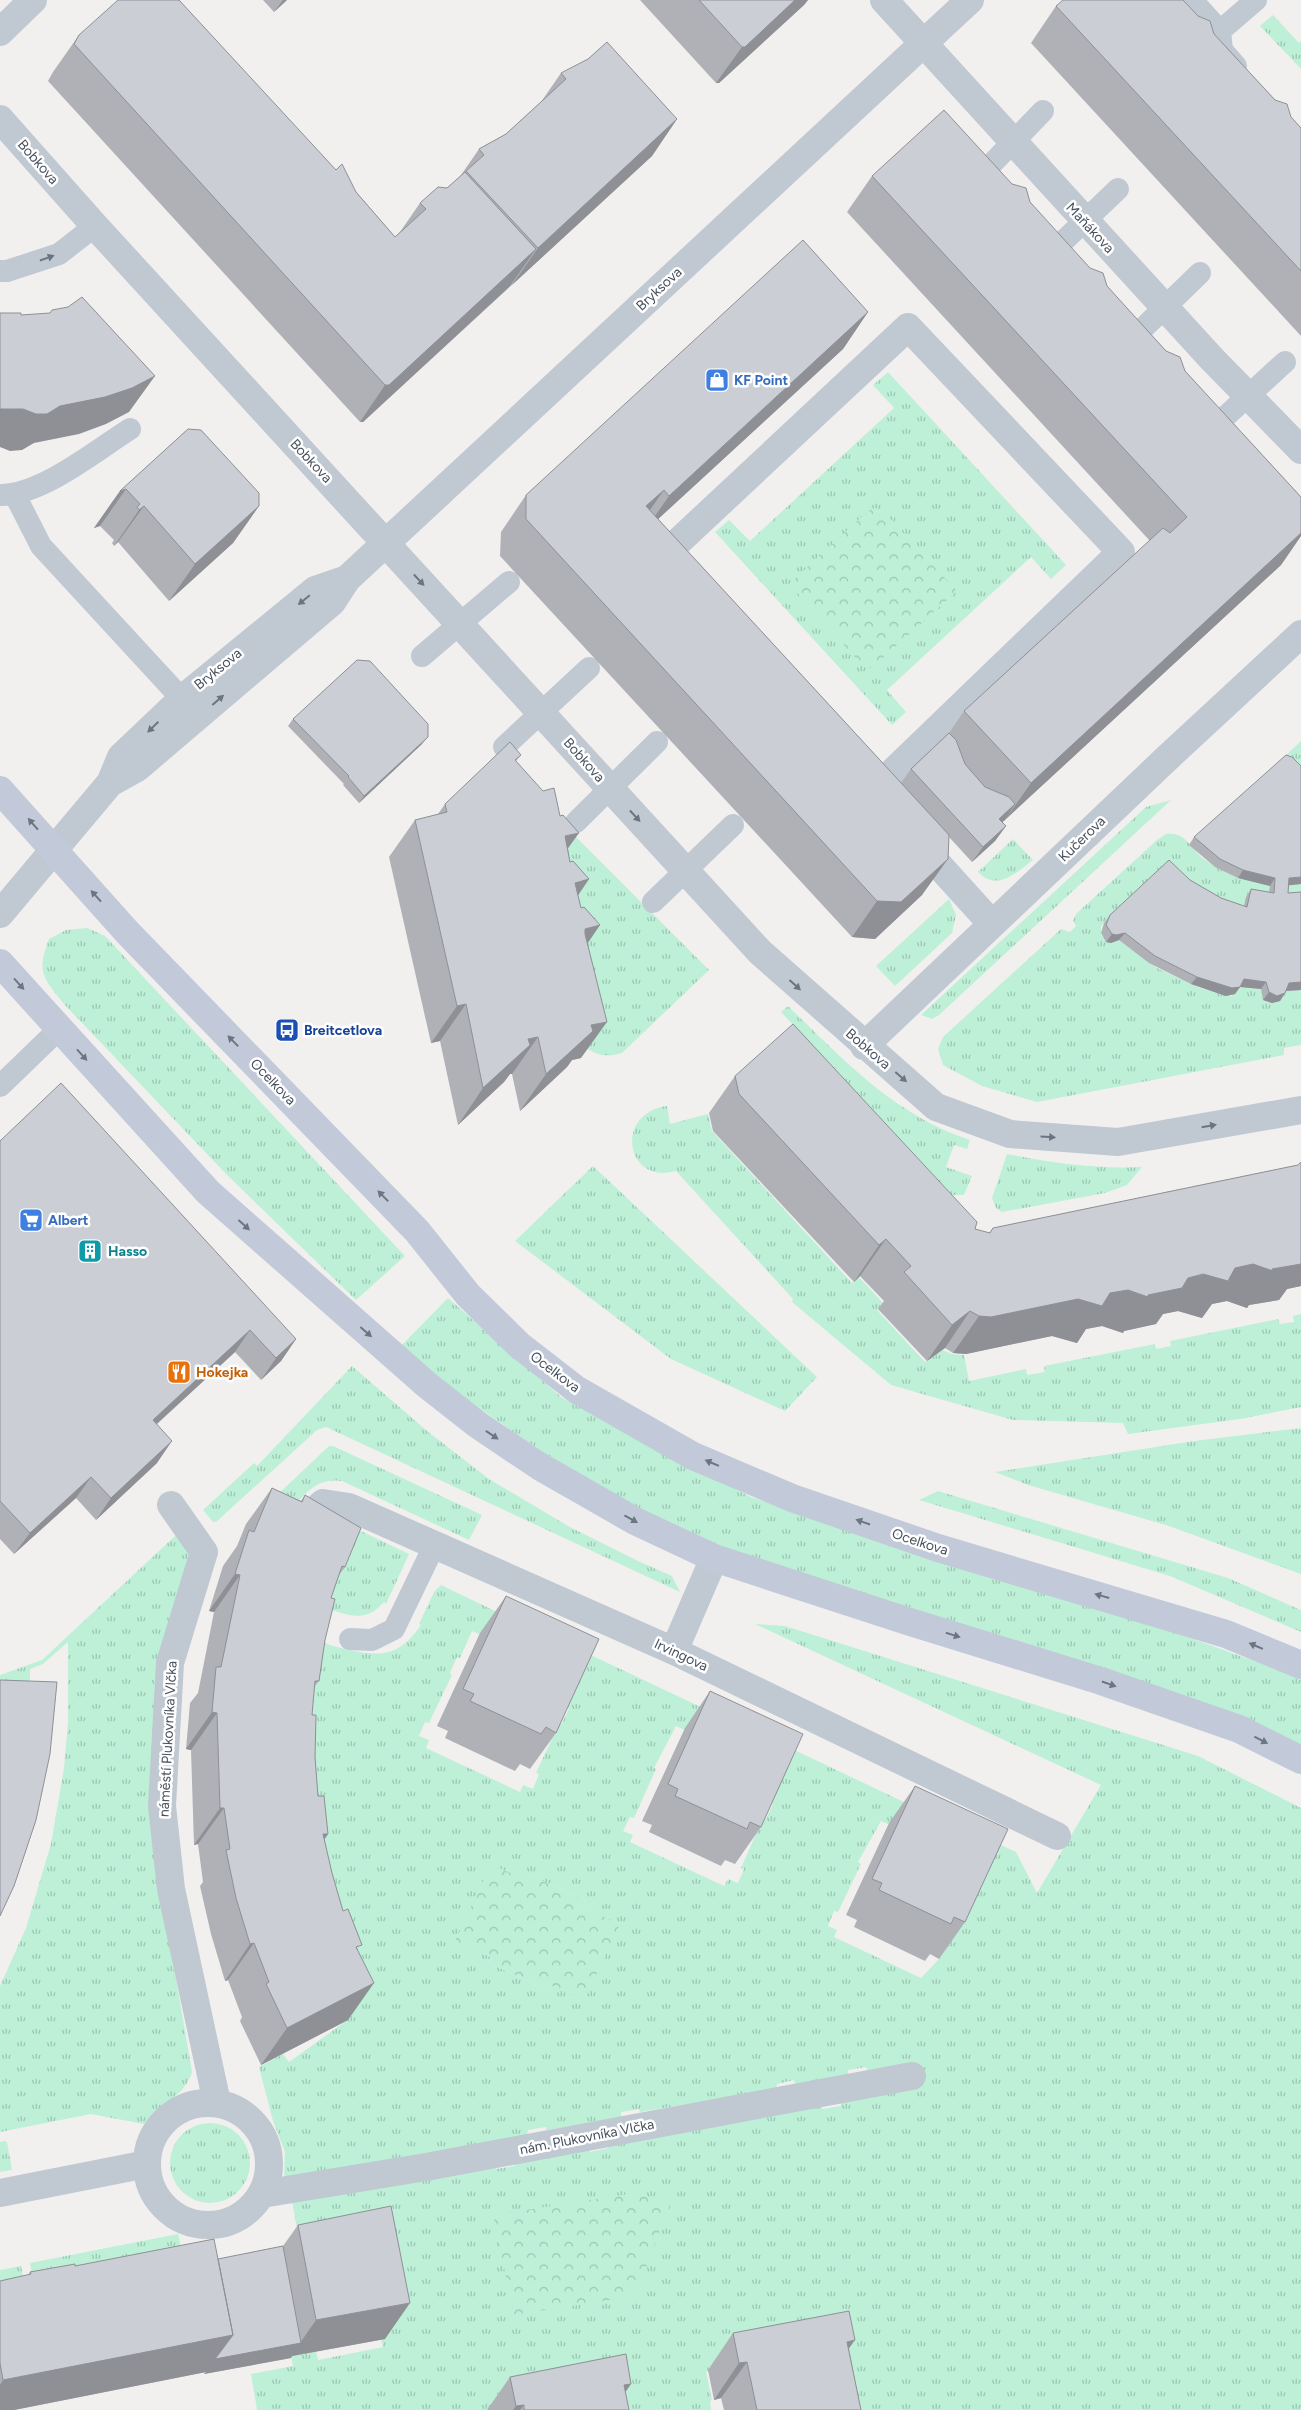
<svg xmlns="http://www.w3.org/2000/svg" width="1301" height="2410" font-family="Figtree,sans-serif">
<defs>
<pattern id="grass-tufts" width="24" height="20" patternUnits="userSpaceOnUse" patternTransform="scale(1.25)"><rect width="24" height="20" fill="#bdf0d6"/><path d="M3 7l-1-3M5 7V3M7 7l1-3M15 17l-1-3M17 17v-4M19 17l1-3" fill="none" stroke="#9bc5b1"/></pattern>
<pattern id="forest-crowns" width="20" height="18" patternUnits="userSpaceOnUse" patternTransform="scale(1.25)"><rect width="20" height="18" fill="#bdf0d6"/><path d="M2 6a3 3 0 1 1 6 0M12 15a3 3 0 1 1 6 0" fill="none" stroke="#9bc5b1"/></pattern>
</defs>
<rect width="100%" height="100%" fill="#f2f0ef"/>
<!-- grass -->
<path fill="url(#grass-tufts)" fill-rule="evenodd" d="M1273,15L1299,43L1301,41V69L1260,26Z
M888,372L1066,565L1051,579L1031,557L887,690L906,712L892,725L715,532L729,520L750,541L894,408L873,385Z
M1301,741V783L1282,759Z
M1171,800L939,1015L932,1019L921,1015L1146,807Z
M560,821L709,970L622,1053C604,1058 596,1055 580,1044Z
M1166,834C1187,831 1191,850 1205,860C1225,874 1246,880 1270,886L1269,900L1241,915L1161,871L1101,926V935L1111,943L1119,940L1157,968L1200,988L1231,996L1236,992L1238,987L1261,989L1264,1000L1272,1003L1280,1001L1284,991L1301,990V1045L1284,1048V1055L1037,1102L982,1086L943,1065L938,1049L943,1037L1061,929L1070,932L1076,926L1073,921L1076,914L1157,840Z
M1013,839L1033,860C1017,872 997,892 978,872Z
M1301,884V899L1283,901V886Z
M949,899L956,915L952,933L895,986L876,966Z
M87,928L105,936L405,1256L356,1300L227,1175L64,1004C43,978 36,972 49,939L66,930Z
M788,1006C844,1060 894,1115 970,1140L967,1149L954,1145L946,1167L972,1176L964,1195H952L781,1012Z
M667,1106L670,1124L708,1114L712,1131L852,1283L859,1277L884,1304L877,1310L925,1362L943,1350L951,1354L964,1355L969,1381L1026,1369L1027,1375L1045,1372L1044,1366L1155,1344L1156,1349L1171,1346L1170,1341L1278,1319L1280,1324L1294,1322L1293,1316L1301,1314V1407L1240,1419L1128,1434L1123,1423L1013,1420L891,1385L792,1302L793,1299L676,1171C625,1185 614,1113 667,1106Z
M1007,1154C1053,1163 1095,1169 1142,1167L1127,1185L1105,1193L1002,1212L996,1208L992,1198Z
M593,1166L817,1377L785,1411L671,1359L515,1241Z
M448,1298L561,1397L751,1497L1077,1597L1301,1678V1747L759,1564L592,1486L396,1351Z
M352,1366L427,1431L489,1479L568,1526L638,1561L672,1576L680,1592L326,1427L317,1430L216,1522H213L203,1510L254,1463L257,1466Z
M1301,1428V1574L1169,1526L1028,1485L995,1472L1194,1441Z
M329,1446H333L482,1515L469,1540L342,1481C317,1477 306,1493 291,1509L276,1496Z
M938,1491L1228,1578L1301,1610V1632L1170,1576L919,1500Z
M188,1524L198,1534L175,1607L164,1908L192,2072C186,2095 159,2105 144,2124L91,2114L0,2132V1986L26,1928L51,1844L64,1768L68,1722V1642L43,1664L30,1669V1719H0V1675L42,1660Z
M346,1524L409,1554L386,1604L384,1602C365,1624 347,1615 324,1607Z
M441,1585L518,1622L509,1648L472,1631L460,1658L457,1657L450,1673L452,1675L429,1723L425,1722L419,1736L429,1740L426,1748L520,1792L523,1785L533,1789L539,1774L536,1773L559,1724L561,1725L569,1709L566,1707L561,1641L722,1717L713,1743L676,1726L654,1768L656,1769L634,1818L630,1817L623,1831L633,1835L630,1842L724,1886L728,1879L738,1883L744,1869L741,1868L763,1818L766,1819L773,1804L770,1802L765,1736L927,1813L918,1837L881,1821L858,1862L861,1864L838,1912L834,1911L828,1926L837,1930L834,1937L921,1978L939,1959L973,1832L1016,1852L1037,1893L1101,1785L755,1624L785,1626L1198,1756L1301,1808V2410H834L743,2351L745,2364L706,2372L712,2400L710,2401L711,2410H257L251,2374L293,2366L291,2356L316,2351L318,2360L383,2347L381,2339L313,2231L298,2234L292,2202L496,2167V2169L515,2166V2163L589,2149L590,2152L608,2148V2146L822,2106V2109L841,2106L840,2101L909,2064L867,2070L866,2067L848,2070V2075L795,2084L794,2080L777,2084L776,2089L640,2112L639,2109L621,2112V2117L547,2130L546,2127L528,2130L527,2136L284,2181L285,2152L273,2121L259,2067L283,2054L289,2062L346,2021L329,1985L295,1754L323,1642C331,1646 341,1648 350,1650C383,1658 401,1654 421,1625L419,1624L434,1592ZM530,1875L586,1901L545,1989L489,1963Z
M170 2163a40 40 0 1 1 80 0a40 40 0 1 1-80 0Z
M4,2141L7,2142L12,2170L0,2172V2142Z
M178,2234L183,2256L34,2286L30,2263Z
M21,2266L25,2287L0,2292V2270Z"/>
<!-- forest -->
<path fill="url(#forest-crowns)" d="M875,508L882,510L957,591L872,668L862,665L789,584L868,511Z
M491,1864L527,1881L530,1875L586,1901L583,1907L620,1924L584,2001L548,1984L545,1989L489,1963L492,1958L455,1941Z
M635,2193L670,2205L635,2296L514,2315L493,2215Z"/>
<g fill="none" stroke-linecap="round" stroke-linejoin="round">
<!-- lane -->
<path stroke="#c0c8d2" stroke-width="22" d="M1192,0L1220,31
M1236,66L1222,50L1220,31L1256,0
M978,178L1043,111
M1050,254L1118,189
M0,271H7L59,254L95,226
M1131,340L1200,273
M1214,427L1285,362
M0,495C42,495 95,451 130,429
M15,495L41,546L182,699
M422,656L509,582
M504,747L589,668
M576,822L657,742
M653,902L733,825
M0,1086L59,1029
M350,1639L372,1640L394,1629L434,1546"/>
<!-- street -->
<path stroke="#c0c8d2" stroke-width="28" d="M884,0L1212,359L1301,450
M0,32L33,0
M0,119L95,226L760,952L936,1107L1010,1134L1118,1142L1301,1110
M675,568L664,555L908,327L1121,552L873,791
M111,781L121,757L182,699L315,590L347,579
M916,840L992,924
M0,914L110,783L137,768L332,602L347,579L970,0
M864,1046L1164,761L1301,634
M171,1505L204,1552L170,1663L162,1806L171,1889L217,2103
M304,1521L323,1503L349,1507L674,1651L1057,1836
M674,1651L714,1558
M147 2164a61 61 0 1 1 122 0a61 61 0 1 1-122 0Z
M0,2193L147,2164
M262,2194L426,2167L912,2076"/>
<!-- secondary -->
<path stroke="#c2cad9" stroke-width="28" d="M0,790L128,933L417,1231L468,1295L519,1345L577,1390L693,1456L792,1498L938,1548L1226,1634L1301,1665
M0,963L208,1192L427,1385L478,1425L539,1466L635,1521L714,1558L907,1621L1101,1681L1239,1729L1301,1760"/>
</g>
<!-- wall -->
<path fill="#afb1b7" d="M263,0H287L274,12Z
M640,0H808L804,5L719,83H716Z
M1056,6L1214,34L1301,128V336L1031,43Z
M79,35L356,192L395,237L400,232L420,203L447,188L459,178L479,149L506,134L541,102L561,73L677,119L652,156L363,422H360L48,81L53,72Z
M872,176L1012,184L1301,497V536L1281,565L1002,822L1006,826L995,841L972,862L949,837L922,895L875,939L852,937L500,556L501,532L526,495L868,312L843,349L658,519L901,783L911,769L949,733L964,711L1150,541L847,212Z
M188,429L259,506L233,543L169,601L118,542L114,546L112,543L114,540L100,526L94,528L120,491Z
M293,719L422,744L359,803L343,785L344,784L288,726Z
M521,755L516,761L568,849L570,862L589,879L578,895L588,943L581,1058L572,1060L567,1067L520,1111L512,1074H510L504,1082L458,1125L440,1041L431,1043L389,857L415,820L438,814L445,804Z
M1194,837L1301,884L1289,885L1288,893L1301,892V990L1286,991L1280,1001L1272,1003L1263,1000L1261,989L1240,987L1235,994L1226,996L1191,984L1149,963L1119,940L1111,943L1106,942L1101,933L1104,923L1110,915L1190,880L1221,898L1244,906L1246,897L1251,889L1269,892L1270,886L1238,878L1215,867L1189,845Z
M735,1076L975,1229L989,1233L993,1228L1298,1165L1301,1162V1286L1287,1289L1279,1300L1249,1305L1247,1308L1227,1301L1212,1304L1202,1318L1178,1311L1163,1314L1156,1324L1124,1331L1123,1333L1102,1326L1086,1329L1077,1343L1052,1336L966,1354L953,1353L945,1348L927,1361L878,1309L884,1301L860,1276L854,1282L713,1131L709,1113Z
M0,1141L296,1339L281,1361L261,1380L235,1352L157,1424V1463L96,1520L76,1498L14,1554L0,1539Z
M272,1488L301,1501L305,1495L345,1567L339,1575L331,1598L319,1681L314,1687L312,1715L318,1796L328,1834L324,1840L332,1873L343,1911L358,1950L348,2020L261,2065L240,2021L242,2017L228,1980L225,1981L211,1934L200,1886L203,1882L198,1844L194,1845L191,1750L186,1749L190,1703L198,1693L214,1612L209,1611L223,1566L237,1546L246,1524Z
M506,1596L556,1733L530,1769L520,1764L515,1771L445,1738L448,1731L437,1726L480,1633Z
M710,1691L761,1827L735,1864L725,1860L721,1866L649,1832L652,1825L642,1821L685,1728Z
M915,1786L965,1922L939,1959L930,1954L925,1961L854,1927L857,1920L846,1915L889,1823Z
M298,2225L385,2339L292,2356L291,2358L204,2374L206,2372L14,2410H0V2281L28,2275L30,2272L75,2266L218,2259L283,2246Z
M733,2333L849,2349L861,2410H724L721,2398L714,2400L708,2370Z
M510,2377L625,2393L629,2410H487Z"/>
<!-- shaded-wall -->
<path fill="#8e9095" d="M283,0H287L274,12Z
M795,0H808L804,5L719,83H716L742,47Z
M677,119L652,156L512,285L538,248Z
M536,249L510,286L363,422H360L385,385Z
M868,312L843,349L643,533L669,496Z
M155,376L129,412L106,424L79,434L34,443L22,450L10,451L0,447V409Z
M126,489L100,526L94,528L120,491Z
M664,490L638,527L646,506Z
M144,506L118,542L114,546L139,510Z
M259,506L233,543L169,601L195,564Z
M1301,533V536L1281,565L1005,820L1031,783Z
M428,737L422,744L359,803L364,796Z
M1015,804L1005,820L989,834L999,819Z
M1006,826L995,841L972,862L983,847Z
M579,833L553,869L565,836Z
M948,859L922,895L875,939L852,937L877,901Z
M1243,870L1275,878L1270,886L1238,878Z
M1301,877V884L1283,886L1289,878Z
M589,879L564,916L575,883Z
M600,925L575,962L585,929Z
M1125,933L1119,940L1111,943L1106,942L1112,934Z
M1197,977L1244,979L1266,982L1261,989L1240,987L1235,994L1226,996L1191,984Z
M1301,982V990L1284,991L1289,983Z
M1269,992L1285,993L1280,1001L1272,1003L1263,1000Z
M466,1004L440,1041L431,1043L457,1006Z
M607,1022L581,1058L572,1060L567,1067L520,1111L546,1074L591,1025Z
M538,1037L512,1074H510L504,1082L458,1125L483,1088L528,1039Z
M886,1239L860,1276L854,1282L879,1245Z
M1253,1264L1272,1269L1301,1264V1286L1287,1289L1279,1300L1249,1305L1247,1308L1227,1301L1212,1304L1202,1318L1178,1311L1163,1314L1156,1324L1124,1331L1123,1333L1102,1326L1086,1329L1077,1343L1052,1336L966,1354L953,1353L979,1316L1128,1290L1148,1295L1188,1278Z
M970,1311L945,1348L927,1361L952,1325Z
M250,1330L235,1352L138,1441L153,1420Z
M296,1339L281,1361L261,1380L276,1358Z
M172,1441L157,1463L96,1520L111,1498Z
M91,1477L76,1498L14,1554L30,1533Z
M235,1574L240,1575L214,1612L209,1611Z
M212,1712L217,1713L191,1750L186,1749Z
M220,1808H224L198,1844L194,1845Z
M323,1834H328L303,1870Z
M254,1943L228,1980L225,1981L250,1944Z
M374,1983L348,2020L261,2065L287,2028Z
M410,2303L385,2339L292,2356L291,2358L204,2374L206,2372L14,2410H0V2385L3,2380L233,2335L300,2343L316,2320Z
M855,2340L829,2376L847,2342Z
M747,2362L721,2398L714,2400L739,2363Z
M631,2384L613,2410L624,2385Z
M524,2405L520,2410H513L516,2406Z"/>
<!-- building -->
<path fill="#cbced5" stroke="#8e9095" d="M118,0H179L336,170L342,164L356,192L395,237L426,209L420,203L438,187L447,188L465,172L536,249L389,385H385L74,44L79,35Z
M699,0H795L745,47H742Z
M1063,0H1183L1198,16L1210,21L1214,34L1275,100L1287,104L1291,117L1301,128V271L1056,6Z
M607,42L677,119L538,248L466,171L484,155L479,149L506,134L566,79L561,73L588,59Z
M944,110L1012,184L1026,188L1030,202L1090,268L1103,273L1107,286L1166,351L1180,357L1185,371L1301,497V533L1031,783L964,711L1163,528L1170,533L1187,517L872,176Z
M803,240L868,312L669,496L664,490L646,506L949,835L948,859L901,902L877,901L526,519V495Z
M82,297L155,376L132,388L105,397L60,406L47,414H36L23,409H0V313H21V315L50,313L52,310L68,307Z
M188,429L201,430L259,493V506L195,564L144,506L139,510L137,507L140,504L126,489L120,491Z
M357,660L370,661L428,724V737L364,796L348,777L349,776L293,719Z
M949,733L956,740L965,764L985,787L1009,797L1015,804L999,819L1006,826L983,847L911,769Z
M510,742L521,755L515,760L543,791L554,788L560,816L563,815L579,833L565,836L570,862L573,861L589,879L575,883L581,908L584,907L600,925L585,929V934L607,1022L591,1025L593,1031L546,1074L538,1037L528,1039L530,1045L483,1088L466,1004L457,1006L415,820L447,812L445,804Z
M1286,755L1292,757L1301,766V877L1289,878L1288,893L1301,892V982L1289,983L1285,993L1277,996L1269,992L1266,982L1244,979L1240,987L1232,988L1197,977L1155,956L1125,933L1116,935L1112,934L1106,925L1110,915L1169,860L1190,880L1221,898L1247,907L1251,889L1274,893L1275,878L1243,870L1220,859L1194,837Z
M793,1024L977,1222L975,1229L990,1233L993,1228L1298,1165L1301,1162V1264L1272,1269L1273,1271L1253,1264L1235,1268L1228,1281L1203,1274L1188,1278L1182,1288L1148,1295V1297L1128,1290L1110,1293L1102,1306L1078,1299L991,1317L979,1316L970,1311L952,1325L904,1272L911,1266L886,1239L879,1245L739,1094L735,1076Z
M61,1083L296,1339L276,1358L250,1330L153,1420L172,1441L111,1498L91,1477L30,1533L0,1501V1141Z
M272,1488L302,1502L305,1495L361,1528L345,1567L342,1566L331,1598L335,1599L325,1640L319,1681H315L312,1715H316L315,1757L318,1796H324L328,1834H323L332,1873L343,1911L348,1909L362,1945L356,1947L374,1983L287,2028L266,1984L269,1982L254,1943L250,1944L236,1898L226,1850L230,1849L224,1808H220L217,1713L212,1712L216,1667H221L240,1575L235,1574L249,1530L254,1532Z
M506,1596L599,1639L556,1733L546,1727L541,1734L470,1701L474,1694L463,1689Z
M0,1680L57,1682L50,1754L36,1820L14,1886L0,1916Z
M710,1691L803,1734L761,1827L750,1822L747,1829L675,1796L678,1789L668,1784Z
M915,1786L1008,1829L965,1922L954,1917L951,1924L879,1890L882,1883L872,1879Z
M391,2206L410,2303L316,2320L298,2225Z
M214,2239L233,2335L3,2380L0,2363V2281L31,2274L30,2272L75,2264V2266Z
M283,2246L301,2343L215,2359L233,2335L218,2259Z
M849,2311L855,2340L847,2342L861,2410H757L747,2362L739,2363L733,2333Z
M626,2354L631,2384L624,2385L629,2410H524V2405L516,2406L510,2377Z"/>
<!-- one-way arrows -->
<defs><path id="oneway-solid" d="M-6-.8H1V-3.2L6.5 0L1 3.2V.8H-6Z" transform="scale(1.25)"/></defs>
<g fill="#6b7480">
<use href="#oneway-solid" transform="translate(47 258) rotate(-19)"/>
<use href="#oneway-solid" transform="translate(419 580) rotate(47)"/>
<use href="#oneway-solid" transform="translate(304 600) rotate(141)"/>
<use href="#oneway-solid" transform="translate(218 700) rotate(-41)"/>
<use href="#oneway-solid" transform="translate(153 727) rotate(136)"/>
<use href="#oneway-solid" transform="translate(635 816) rotate(47)"/>
<use href="#oneway-solid" transform="translate(795 985) rotate(42)"/>
<use href="#oneway-solid" transform="translate(901 1077) rotate(41)"/>
<use href="#oneway-solid" transform="translate(1209 1126) rotate(-10)"/>
<use href="#oneway-solid" transform="translate(1048 1137) rotate(4)"/>
</g>
<g fill="#6c7582">
<use href="#oneway-solid" transform="translate(33 824) rotate(-131)"/>
<use href="#oneway-solid" transform="translate(96 896) rotate(-132)"/>
<use href="#oneway-solid" transform="translate(19 984) rotate(48)"/>
<use href="#oneway-solid" transform="translate(233 1041) rotate(-134)"/>
<use href="#oneway-solid" transform="translate(82 1055) rotate(48)"/>
<use href="#oneway-solid" transform="translate(383 1196) rotate(-134)"/>
<use href="#oneway-solid" transform="translate(244 1225) rotate(42)"/>
<use href="#oneway-solid" transform="translate(366 1332) rotate(41)"/>
<use href="#oneway-solid" transform="translate(492 1435) rotate(34)"/>
<use href="#oneway-solid" transform="translate(712 1463) rotate(-157)"/>
<use href="#oneway-solid" transform="translate(631 1519) rotate(29)"/>
<use href="#oneway-solid" transform="translate(863 1522) rotate(-161)"/>
<use href="#oneway-solid" transform="translate(1102 1596) rotate(-164)"/>
<use href="#oneway-solid" transform="translate(953 1635) rotate(17)"/>
<use href="#oneway-solid" transform="translate(1256 1646) rotate(-157)"/>
<use href="#oneway-solid" transform="translate(1109 1684) rotate(19)"/>
<use href="#oneway-solid" transform="translate(1261 1740) rotate(27)"/>
</g>
<!-- icons -->
<defs>
<g id="shop-square" transform="scale(1.25)"><rect x="-9" y="-9" width="18" height="18" rx="4" fill="#3f7fe0" stroke="#fff"/><path d="M-5-2.5h2.3a2.7 3.5 0 0 1 5.4 0H5L5.5 6h-11ZM-1.5-2.5h3a1.5 2.3 0 0 0-3 0Z" fill="#fff"/></g>
<g id="bus-square" transform="scale(1.25)"><rect x="-9" y="-9" width="18" height="18" rx="4" fill="#1a4fb4" stroke="#fff"/><path d="M-5-6H5V4H4V6H2V4H-2V6H-4V4H-5ZM-3.5-4V0h7V-4ZM-3.5 1.2v1.5H-2V1.2ZM2 1.2v1.5H3.5V1.2Z" fill="#fff"/></g>
<g id="supermarket-square" transform="scale(1.25)"><rect x="-9" y="-9" width="18" height="18" rx="4" fill="#3f7fe0" stroke="#fff"/><path d="M-6-5.5h2.5l.6 2H6L4.5 2H-2.5L-4.4-4H-6ZM-1.5 3.2a1.3 1.3 0 1 0 .1 0ZM3 3.2a1.3 1.3 0 1 0 .1 0Z" fill="#fff"/></g>
<g id="building-square" transform="scale(1.25)"><rect x="-9" y="-9" width="18" height="18" rx="4" fill="#0f9aa8" stroke="#fff"/><path d="M-4-6H4V6H1V3H-1V6H-4ZM-2.5-4.3h1.7v1.8h-1.7ZM.8-4.3h1.7v1.8H.8ZM-2.5-1h1.7V.8h-1.7ZM.8-1h1.7V.8H.8Z" fill="#fff"/></g>
<g id="restaurant-square" transform="scale(1.25)"><rect x="-9" y="-9" width="18" height="18" rx="4" fill="#e8710a" stroke="#fff"/><path d="M-5-6h1v4h1v-4h1v4h1v-4h1v5L-1.5 .5V6h-2V.5L-5-1ZM5-6V6H3V1.5H1.5Q1.5-4 5-6Z" fill="#fff"/></g>
</defs>
<g fill-rule="evenodd">
<use href="#shop-square" x="717" y="380"/>
<use href="#bus-square" x="287" y="1030"/>
<use href="#supermarket-square" x="31" y="1220"/>
<use href="#building-square" x="90" y="1251"/>
<use href="#restaurant-square" x="179" y="1372"/>
</g>
<g text-anchor="middle" dominant-baseline="central" stroke-width="5" stroke-linejoin="round" paint-order="stroke">
<!-- street labels -->
<g font-size="14" fill="#47505d" stroke="#fff">
<text transform="translate(38 162) rotate(49)">Bobkova</text>
<text transform="translate(1090 228) rotate(47)">Maňákova</text>
<text transform="translate(659 289) rotate(-43)">Bryksova</text>
<text transform="translate(311 461) rotate(47)">Bobkova</text>
<text transform="translate(218 669) rotate(-39)">Bryksova</text>
<text transform="translate(584 760) rotate(48)">Bobkova</text>
<text transform="translate(1082 839) rotate(-44)">Kučerova</text>
<text transform="translate(868 1049) rotate(41)">Bobkova</text>
<text transform="translate(273 1082) rotate(46)">Ocelkova</text>
<text transform="translate(555 1372) rotate(37)">Ocelkova</text>
<text transform="translate(920 1542) rotate(18)">Ocelkova</text>
<text transform="translate(681 1655) rotate(25)">Irvingova</text>
<text transform="translate(168 1739) rotate(-87)">náměstí Plukovníka Vlčka</text>
<text transform="translate(587 2137) rotate(-11)">nám. Plukovníka Vlčka</text>
</g>
<!-- shop labels -->
<g font-size="14" font-weight="bold" fill="#366cbe" stroke="#fff" text-anchor="start">
<text x="734" y="380">KF Point</text>
<text x="48" y="1220">Albert</text>
</g>
<!-- transit labels -->
<g font-size="14" font-weight="bold" fill="#164399" stroke="#fff" text-anchor="start">
<text x="304" y="1030">Breitcetlova</text>
</g>
<!-- culture labels -->
<g font-size="14" font-weight="bold" fill="#0d838f" stroke="#fff" text-anchor="start">
<text x="108" y="1251">Hasso</text>
</g>
<!-- food labels -->
<g font-size="14" font-weight="bold" fill="#c56008" stroke="#fff" text-anchor="start">
<text x="196" y="1372">Hokejka</text>
</g>
</g>
</svg>
